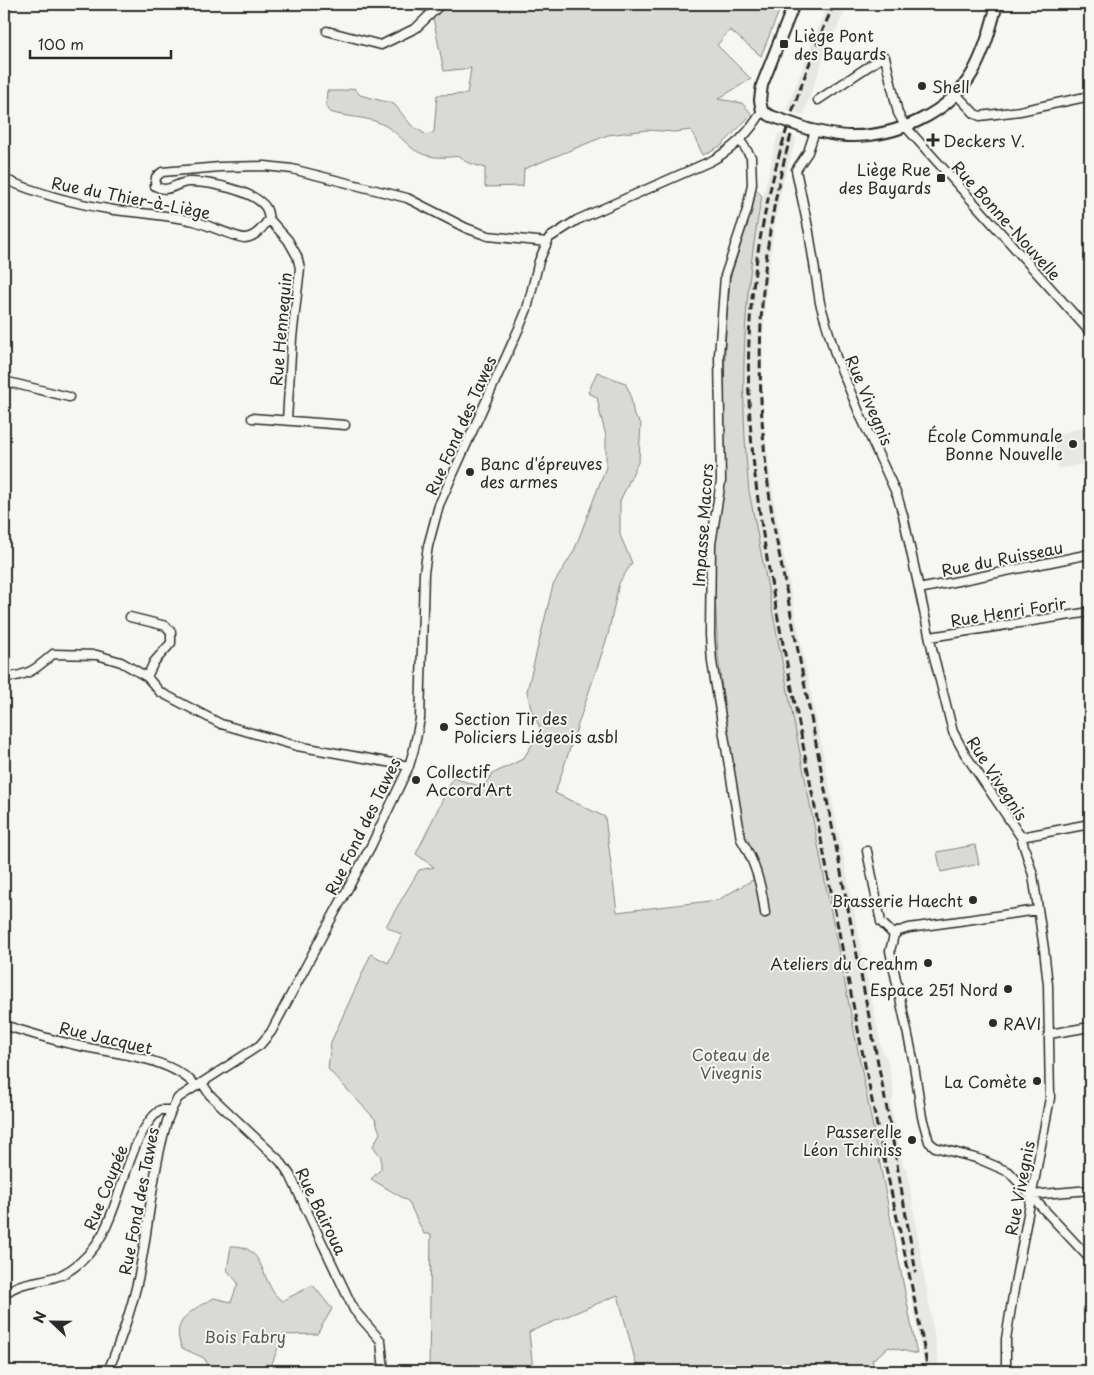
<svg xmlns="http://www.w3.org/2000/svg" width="1094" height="1375" font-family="'Playpen Sans',sans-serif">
<rect width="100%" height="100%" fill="#f6f6f2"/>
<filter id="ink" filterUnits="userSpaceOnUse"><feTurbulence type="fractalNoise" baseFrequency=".02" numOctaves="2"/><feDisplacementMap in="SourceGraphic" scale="10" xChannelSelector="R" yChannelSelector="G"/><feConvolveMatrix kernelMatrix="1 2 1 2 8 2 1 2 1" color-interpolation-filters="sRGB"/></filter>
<g filter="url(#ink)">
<!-- built -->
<path fill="#e7e7e3" d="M828,4H848L824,57L803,115L786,110Z
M778,133L796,138L782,186L773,235L766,294L762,350L763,409L769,466L778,526L882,1052L887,1058L894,1093L891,1105L903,1166L907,1170L940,1371H925L908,1277L877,1142L756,529L747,471L743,412V352L747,292L755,233Z
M1090,425V463L1058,469L1054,436Z"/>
<!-- green -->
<path fill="#d9d9d5" stroke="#828280" d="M385,4H782L761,56L730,30L717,45L751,79L718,99L742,103L752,114L722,145L703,155L691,130L675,132L647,130L608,135L524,169L523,186L485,187V168L466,162L460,156C443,158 426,159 412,148C401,139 396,131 382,124C366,116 347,118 330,112L326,105L327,91H343L354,88L360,95L394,104L412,126L427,135L434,132L437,95L467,94L471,68L444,71L432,13Z
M756,189L762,196C743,293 739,391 749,491L917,1354L889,1347L872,1360L876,1371H638L618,1295L529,1332L533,1371H429L431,1234H424L408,1201L371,1179L381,1169V1157L373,1146L380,1133L375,1119L328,1069L331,1042L371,954L388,963L402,935L386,926L419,870L434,867L416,854L453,778L483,787L492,774L523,759L541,730L531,709L527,691L553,585L574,551L606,467V436L600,413L597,397L588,393L597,372L625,383L630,393L634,416L641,423L639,460L620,501V535L632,563L619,583L608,635L555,793L605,817L617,912L718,900L758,877L741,839L718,656L713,555L725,473L724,401L725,346L730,278L752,210Z
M975,845L979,864L941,872L937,852Z
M231,1246C267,1244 260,1286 282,1301L313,1285L332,1309L317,1334L283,1335L269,1371H212L204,1358L182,1348C169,1321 193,1309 214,1298L231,1302L238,1283L227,1270Z"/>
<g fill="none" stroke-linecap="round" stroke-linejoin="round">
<!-- street casing -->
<g stroke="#2b2b2b" stroke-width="11">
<path id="street" d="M327,31L381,45L416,28L441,4
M956,94L975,114L980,116L1020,111L1090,96
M818,100L881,58L885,57L898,113L905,126L1090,332
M815,131L808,152L796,170L809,232L820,303L836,357L861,417L897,495L903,515L933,653L953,732L965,754L1021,837L1033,875L1044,949L1048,985L1050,1098L1015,1283L1006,1339V1371
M740,140L751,157L752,184L747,210L725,276L719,355L721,481L711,544L710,635L712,662L741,839C755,862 762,885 765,913
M4,179C39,194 76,204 114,210C141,213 168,215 194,221C206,224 236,238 245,238C256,237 263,227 269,219C268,216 268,211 266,208C256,191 207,181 188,182C175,183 169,194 155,186L156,177L162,172L220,167L265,166L292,169L407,198L466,228L488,236L547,242
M269,219L288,240L297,256L300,268L292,338L287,420
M4,381L69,397
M252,418L345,425
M919,589L1090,554
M130,617L166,626L171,632V643L154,662L147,677
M930,637L1090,612
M4,678C29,675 35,670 53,654L97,655L121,662L147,677L160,692L221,724L297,746L409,766
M1021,837L1090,824
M867,851L881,922L894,935
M894,935L890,951L913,1059L922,1117L929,1142L935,1147L979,1159L1009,1172L1090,1259
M894,935L899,931L909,928L1038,910
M4,1025C26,1032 48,1039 71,1044C110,1054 168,1055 196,1086
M1049,1034L1090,1027
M202,1083L210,1095L280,1161L290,1175L354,1310L381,1341L384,1371
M1031,1195L1090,1190
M4,1295C19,1280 42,1283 61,1275C74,1269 86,1258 95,1246C122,1209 127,1136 160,1110H170
M108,1371C123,1335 136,1297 142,1258C149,1220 152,1182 161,1145C165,1128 168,1113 178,1098L260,1045L271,1032L322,936L371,846L409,766L414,749L420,719L424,573L428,546L439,505L520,326L527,309L539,261L549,238L577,220L711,161C733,149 749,134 762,111"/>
</g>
<!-- secondary casing -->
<g stroke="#2b2b2b" stroke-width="14">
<path id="secondary" d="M771,116L762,111L760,100L762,85L794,4
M808,129C821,132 836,136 849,136C896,137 949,114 973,72C985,50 991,27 997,4"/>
</g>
<!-- street -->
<use href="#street" stroke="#f6f6f2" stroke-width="8"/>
<!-- secondary -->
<use href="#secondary" stroke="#f6f6f2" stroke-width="10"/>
<!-- rail -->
<path stroke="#2b2b2b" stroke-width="3" stroke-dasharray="8 4" stroke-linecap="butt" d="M834,4C789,106 758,209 750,321C741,457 773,591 799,724C825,860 851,995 878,1131C895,1211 914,1290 928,1371
M791,135C754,265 753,394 774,527L891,1130L916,1273"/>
<!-- secondary-bridge casing -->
<g stroke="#2b2b2b" stroke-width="14" stroke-linecap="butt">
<path id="secondary-bridge" d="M771,116L808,129"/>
</g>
<!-- secondary-bridge -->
<use href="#secondary-bridge" stroke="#f6f6f2" stroke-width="10"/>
</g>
</g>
<!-- markers -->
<g fill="#2b2b2b" stroke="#f6f6f2" stroke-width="2">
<rect x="779" y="39" width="10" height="10" rx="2.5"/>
<circle cx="922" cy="86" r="5"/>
<path d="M930.5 132.5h5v5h5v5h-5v5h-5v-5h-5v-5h5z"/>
<rect x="936" y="173" width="10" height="10" rx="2.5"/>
<circle cx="1073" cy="444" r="5"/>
<circle cx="470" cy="472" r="5"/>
<circle cx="444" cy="727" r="5"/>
<circle cx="416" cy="780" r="5"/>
<circle cx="973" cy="900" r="5"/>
<circle cx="928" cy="963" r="5"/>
<circle cx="1008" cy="989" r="5"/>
<circle cx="993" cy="1023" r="5"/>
<circle cx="1037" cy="1081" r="5"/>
<circle cx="912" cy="1140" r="5"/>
</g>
<g text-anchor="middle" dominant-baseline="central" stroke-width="4" stroke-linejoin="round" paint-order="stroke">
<!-- poi labels -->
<g font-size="16" fill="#2b2b2b" stroke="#f6f6f2" text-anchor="start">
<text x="794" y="35">Liège Pont<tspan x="794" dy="18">des Bayards</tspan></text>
<text x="932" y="86">Shell</text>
<text x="943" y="140">Deckers V.</text>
<text x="931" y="169" text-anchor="end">Liège Rue<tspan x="931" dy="18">des Bayards</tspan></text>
<text x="1063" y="435" text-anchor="end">École Communale<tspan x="1063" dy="18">Bonne Nouvelle</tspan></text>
<text x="480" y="463">Banc d'épreuves<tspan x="480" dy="18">des armes</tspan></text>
<text x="454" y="718">Section Tir des<tspan x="454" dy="18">Policiers Liégeois asbl</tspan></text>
<text x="426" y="771">Collectif<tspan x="426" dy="18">Accord'Art</tspan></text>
<text x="963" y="900" text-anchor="end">Brasserie Haecht</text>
<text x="918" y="963" text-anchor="end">Ateliers du Creahm</text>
<text x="998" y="989" text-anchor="end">Espace 251 Nord</text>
<text x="1003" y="1023">RAVI</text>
<text x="1027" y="1081" text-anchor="end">La Comète</text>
<text x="902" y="1131" text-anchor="end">Passerelle<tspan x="902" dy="18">Léon Tchiniss</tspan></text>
</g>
<!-- street labels -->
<g font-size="16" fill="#2b2b2b" stroke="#f6f6f2">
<text transform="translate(131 197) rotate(11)">Rue du Thier-à-Liège</text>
<text transform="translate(1007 220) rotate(48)">Rue Bonne-Nouvelle</text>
<text transform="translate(280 329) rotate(-85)">Rue Hennequin</text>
<text transform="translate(870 400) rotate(67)">Rue Vivegnis</text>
<text transform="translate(460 425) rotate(-66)">Rue Fond des Tawes</text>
<text transform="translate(702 525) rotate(-86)">Impasse Macors</text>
<text transform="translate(1002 558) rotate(-11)">Rue du Ruisseau</text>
<text transform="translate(1008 611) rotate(-9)">Rue Henri Forir</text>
<text transform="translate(998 778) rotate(57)">Rue Vivegnis</text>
<text transform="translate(362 826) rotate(-64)">Rue Fond des Tawes</text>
<text transform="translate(106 1037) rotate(13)">Rue Jacquet</text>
<text transform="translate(105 1187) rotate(-68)">Rue Coupée</text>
<text transform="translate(1019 1188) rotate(-79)">Rue Vivegnis</text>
<text transform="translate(138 1201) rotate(-79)">Rue Fond des Tawes</text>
<text transform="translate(322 1211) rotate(64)">Rue Bairoua</text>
</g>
<!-- park labels -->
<g font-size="16" fill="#565656" stroke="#f6f6f2">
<text x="731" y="1054">Coteau de<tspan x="731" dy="18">Vivegnis</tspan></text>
<text x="245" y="1336">Bois Fabry</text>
</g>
</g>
<!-- margin -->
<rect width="1094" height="1375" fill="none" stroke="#f6f6f2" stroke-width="20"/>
<rect x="10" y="10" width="1074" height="1355" fill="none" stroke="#2b2b2b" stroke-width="2" filter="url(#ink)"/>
<!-- north arrow -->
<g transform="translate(52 1322) rotate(292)" stroke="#f6f6f2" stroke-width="4" paint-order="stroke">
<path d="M0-4L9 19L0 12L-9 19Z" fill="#2b2b2b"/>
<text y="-8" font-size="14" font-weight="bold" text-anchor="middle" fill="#2b2b2b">N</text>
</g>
<!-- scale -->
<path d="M30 50v8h141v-8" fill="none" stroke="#2b2b2b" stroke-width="2.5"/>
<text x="38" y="50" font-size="15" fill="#2b2b2b" stroke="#f6f6f2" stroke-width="4" paint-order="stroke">100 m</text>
</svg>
